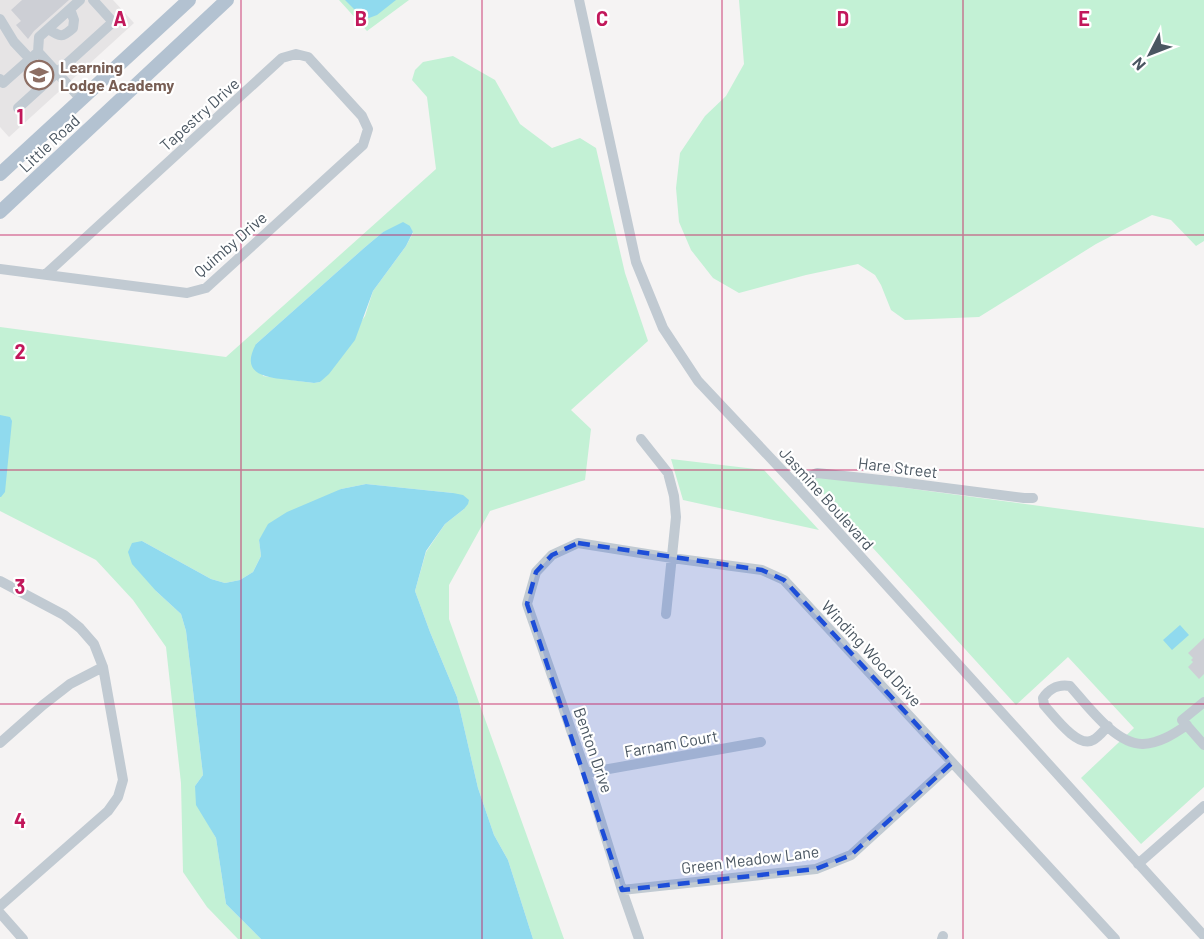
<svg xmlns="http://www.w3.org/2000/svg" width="1204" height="939" font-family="Barlow,sans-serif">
<rect width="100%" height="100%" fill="#f5f3f3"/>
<!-- education -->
<path fill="#e6e4e5" d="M0,0H113L134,23L9,137L0,127Z"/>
<!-- green -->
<path fill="#c3f1d5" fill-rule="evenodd" d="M339,0H409L367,31Z
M739,0H1204V241L1196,246L1171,220L1152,215L1096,244L979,317L905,320L891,310L881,285L875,275L858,264L806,275L739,293L713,278L691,250L679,222L676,188L680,153L705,116L726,96L744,64Z
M453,56L495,80L520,124L552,148L580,138L596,148L625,273L648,341L571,410L591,429L585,480L490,511L449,585V619L564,939H533L508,860L494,835L478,788L457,697L430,632L415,591L426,552L445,524L464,509L453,493L366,484L341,489L259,540L261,556L253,572L240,580L225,583L211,579L142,541L156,591L181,614L186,631L203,775L195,786L207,822L216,838L226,904L261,939H238L207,907L183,872L181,783L166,647L133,600L96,560L0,511V327L226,357L436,169L427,97L412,80L415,70L423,62ZM410,226L413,233L406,246L373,291L365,316L320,382L313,383L263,376L256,344L364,248L383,232Z
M671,459L764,470L819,530L683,500Z
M816,476L1204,528V787L1141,844L1081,778L1134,728L1068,657L1016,705L811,480Z"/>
<!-- water -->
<path fill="#90daee" d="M345,0H396L377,15L369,18L354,9Z
M403,222L410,226L413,232L406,246L373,291L355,340L329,374L320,382L314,383C303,382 292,380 281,379C258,376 242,370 256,344L364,248L383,232Z
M0,415L10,417L12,421L5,492L1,497H0Z
M366,484L453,493L463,495L469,500L468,504L464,509L445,524L426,551L415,591L430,632L457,697L478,788L494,835L508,860L533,939H261L226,904L216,838L196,805L195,786L203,775L186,631L181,614L156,591L132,564L128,552L132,543L142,541L211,579L225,583L240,580L253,572L261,556L259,540L268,524L287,512L341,489Z
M1180,625L1189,635L1172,650L1163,640Z"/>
<!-- building -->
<path fill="#cdcfd5" d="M22,0H69L34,31L28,39L16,25L21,21L11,10Z
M1204,638V674L1199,679L1188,667L1193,662L1191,660L1193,658L1188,653Z"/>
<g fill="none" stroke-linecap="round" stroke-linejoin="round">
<!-- minor -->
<path stroke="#c1cad2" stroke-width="10" d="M80,0L39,37L38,52L81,99
M579,0L636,262L663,328L698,381L794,483L1204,936
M0,19L14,42L30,59
M48,29C61,37 62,38 73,28L74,20L70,9
M0,79L3,83L38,52
M18,108L113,22L93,0
M0,269L187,293L206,288L363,145L368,129L362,116L308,57L296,54L282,58L46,274
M641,439L668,473L674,496L676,517L666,614
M794,483L817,473L899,482L1024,498H1033
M0,581L64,615L80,628L94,644L103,667L123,780L118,797L108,811L0,906
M1204,702L1182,720L1204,745
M1108,726C1104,730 1099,737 1093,740C1078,749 1054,716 1044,705L1043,698C1050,688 1058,684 1070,686C1087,705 1116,745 1143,744C1160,743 1174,734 1187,725
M0,743L43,705L70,684L103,667
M586,773L761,742
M1138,864L1204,806
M622,890L816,869L851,855L952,763
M0,913L23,939
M639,939L622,890L586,773L527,604L536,572L552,555L578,543L672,558L762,570L784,580L1115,939
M942,939L943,936"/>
<!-- major -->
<path stroke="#b3c2d1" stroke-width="14" d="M0,174L189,0
M0,212L227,0"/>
</g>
<!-- marked area -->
<path fill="#1d4ed8" fill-opacity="0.2" stroke="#1d4ed8" stroke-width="4.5" stroke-dasharray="12 8" stroke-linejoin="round" d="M578,543L762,570L784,580L952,763L851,855L816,869L622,890L527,604L536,572L552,555Z"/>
<!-- grid -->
<path fill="none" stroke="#c2185b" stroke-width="1.5" stroke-opacity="0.55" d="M241,0V939M482,0V939M722,0V939M963,0V939M0,235H1204M0,470H1204M0,704H1204"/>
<!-- icons -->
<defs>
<g id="school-ring" transform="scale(1.5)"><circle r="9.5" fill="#fff" stroke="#8d6e63" stroke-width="1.5"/><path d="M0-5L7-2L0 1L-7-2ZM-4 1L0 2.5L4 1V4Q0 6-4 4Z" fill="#8d6e63"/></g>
</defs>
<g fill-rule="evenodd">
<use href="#school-ring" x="39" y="75"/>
</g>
<g text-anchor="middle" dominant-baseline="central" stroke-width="4.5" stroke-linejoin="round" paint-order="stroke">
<!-- education labels -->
<g font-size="16" font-weight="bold" fill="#785e54" stroke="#fff" text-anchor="start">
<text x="60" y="66">Learning<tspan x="60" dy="18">Lodge Academy</tspan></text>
</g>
<!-- street labels -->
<g font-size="16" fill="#4a5661" stroke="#fff">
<text transform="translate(199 114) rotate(-42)">Tapestry Drive</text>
<text transform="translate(49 143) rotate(-43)">Little Road</text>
<text transform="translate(230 244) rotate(-41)">Quimby Drive</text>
<text transform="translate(898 467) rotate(7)">Hare Street</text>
<text transform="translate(827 498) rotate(48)">Jasmine Boulevard</text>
<text transform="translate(872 653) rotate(47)">Winding Wood Drive</text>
<text transform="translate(671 743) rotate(-10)">Farnam Court</text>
<text transform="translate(594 750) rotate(71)">Benton Drive</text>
<text transform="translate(750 859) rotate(-7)">Green Meadow Lane</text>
</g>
</g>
<g font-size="20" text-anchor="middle" font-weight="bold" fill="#c2185b" stroke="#fff" stroke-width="4.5" stroke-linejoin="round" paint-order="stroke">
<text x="120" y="26">A</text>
<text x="361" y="26">B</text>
<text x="602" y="26">C</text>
<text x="843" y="26">D</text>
<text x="1084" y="26">E</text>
<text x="20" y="124">1</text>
<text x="20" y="359">2</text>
<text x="20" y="594">3</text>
<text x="20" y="828">4</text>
</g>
<!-- north arrow -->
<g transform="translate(1150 54) rotate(228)" stroke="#ffffff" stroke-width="4.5" paint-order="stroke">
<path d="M0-4.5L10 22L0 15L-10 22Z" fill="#4a5661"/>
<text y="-9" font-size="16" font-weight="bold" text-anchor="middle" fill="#4a5661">N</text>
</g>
</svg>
